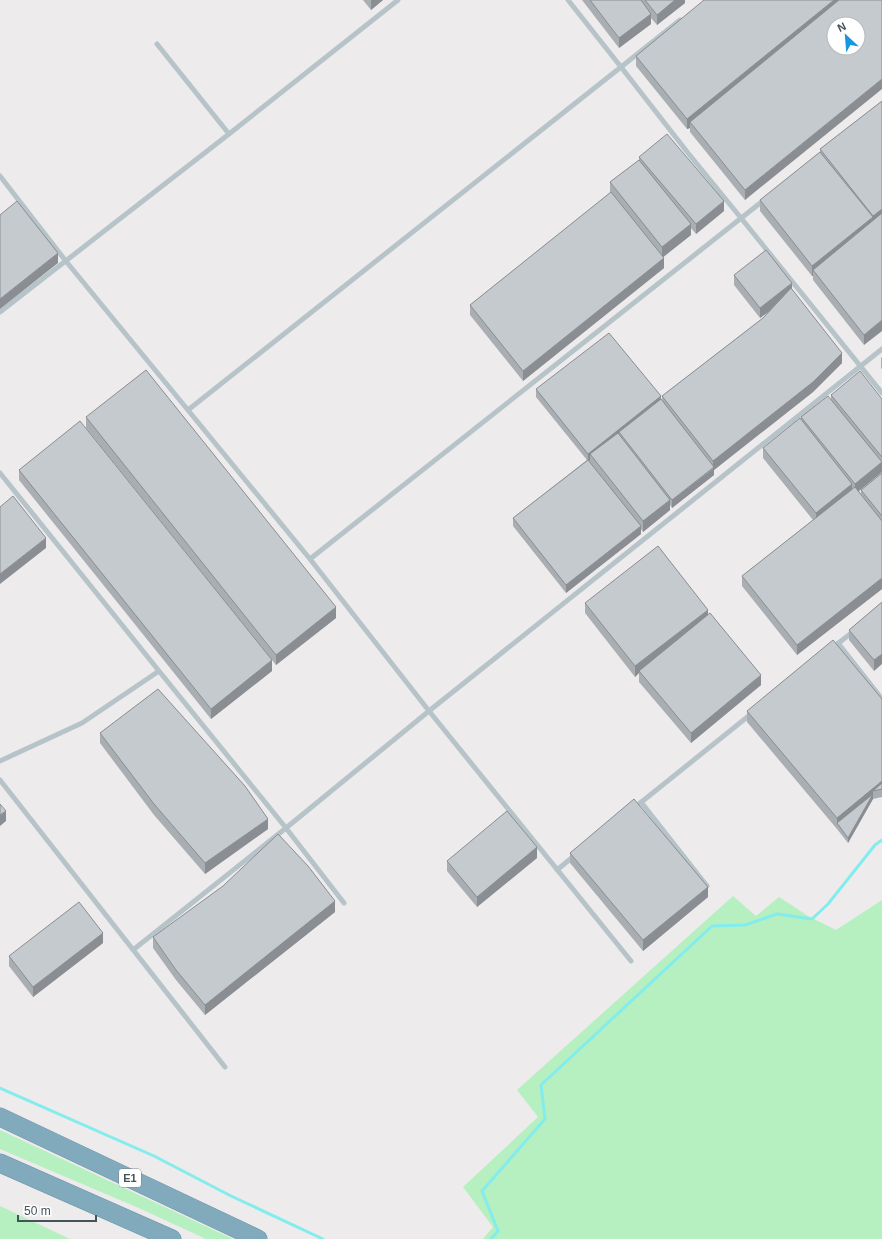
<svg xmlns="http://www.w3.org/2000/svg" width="882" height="1239" font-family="Arial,sans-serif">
<rect width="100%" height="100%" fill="#eeebec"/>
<!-- green -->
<path fill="#b6efc0" d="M733,896L756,916L779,897L808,916L836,930L882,900V1239H483L493,1227L463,1187L538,1117L517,1090Z
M0,1130L233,1239H206L141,1209L0,1149Z
M0,1206L70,1239H0Z"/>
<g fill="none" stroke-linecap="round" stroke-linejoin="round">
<!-- stream -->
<path stroke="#82edec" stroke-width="3" d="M0,1088L154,1156L231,1196L323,1239
M491,1239L498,1231L482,1191L545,1119L541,1085L712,926L745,925L777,914L812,919L828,904L875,845L882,840"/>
<!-- highway casing -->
<g stroke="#6c96a8" stroke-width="19">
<path id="highway" d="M0,1117L258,1239
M0,1163L172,1239"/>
</g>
<!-- lane -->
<path stroke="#b6c4c9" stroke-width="5" d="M680,20L621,67L688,153L741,218L882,393
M157,44L229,134
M0,176L65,260L310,559L429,711L631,961
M0,312L229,134L398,0
M188,410L621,67L568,0
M0,473L159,671L286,828L429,711L882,349
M310,559L764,200
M838,643L882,699
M832,648L854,631
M0,761L82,723L159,671
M0,780L225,1067
M641,802L707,886
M634,808L751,714
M557,870L575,855
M133,950L286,828L344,903"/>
<!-- highway -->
<use href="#highway" stroke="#81aabc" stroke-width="18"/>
</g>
<!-- wall -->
<path fill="#a9aeb2" d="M363,0H383L371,10Z
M582,0H685V3L657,25L651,18V24L619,48Z
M882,0L745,200L690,132V128L687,129L636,66V56Z
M882,101L864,345L813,280V276H812L760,211V200L820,152V149Z
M639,157L724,211L696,234L691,228V235L663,257L664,268L523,381L470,315V305L610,193V182L639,160Z
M734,275L792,289L842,363L813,392L714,470V475L672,508L670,505V510L643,532L641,529V534L566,593L513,526V518L587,460L536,397V389L661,400H662V396L763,318L767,313L760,318L734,285Z
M882,357V369L881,368V358Z
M831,395L882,399V472L859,491L861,494V490L882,473V589L797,655L742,586V576L813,520L763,458V448L801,420V417L831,399Z
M86,417L336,618L276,665L86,428Z
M19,470L272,671L211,719L19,480Z
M882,602L874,671L849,640V630Z
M585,603L708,615L761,685L691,743L639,682V673L635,677L585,613Z
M882,699V797L873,799L848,843L837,829L747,722V711Z
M100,733L268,829L205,874L154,815L100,743Z
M570,853L708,897L643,951L570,863Z
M537,858L477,907L447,871V861Z
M335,912L205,1015L176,980L153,948V937Z
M103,943L33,997L9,966V956Z"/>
<!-- shaded-wall -->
<path fill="#8a8d91" d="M371,0H383L371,10Z
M675,0H685V3L657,25V15Z
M834,0H846L690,122V128L687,129V119Z
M651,14V24L619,48V38Z
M882,79V89L745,200V190Z
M724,201V211L696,234V224Z
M882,209V219L873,226V216Z
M873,217V228L813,270V276H812V266Z
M691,224V235L662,258V247Z
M58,253V263L0,309V299Z
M664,258V268L523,381V371Z
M792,283V294L760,318V308Z
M882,320V331L864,345V335Z
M842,353V363L813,392L714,470V475L672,508V500L713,469V461Z
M661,396V404L619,432V437L590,454V460L588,462V454Z
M882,462V472L855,494V484Z
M852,484V494L816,523V513Z
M670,500V510L643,532V521Z
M641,526V534L566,593V585Z
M46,538V548L0,584V574Z
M882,578V589L797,655V645Z
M336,607V618L276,665V655Z
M708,610V620L639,671V673L635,677V666Z
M882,654V664L874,671V660Z
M272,660V671L211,719V709Z
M761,675V685L691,743V733Z
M882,781V789L873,791V799L848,843V838L837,823V818Z
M6,811V821L0,826V815Z
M268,819V829L205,874V863Z
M537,847V858L477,907V897Z
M708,887V897L643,951V940Z
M335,901V912L205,1015V1005Z
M103,933V943L33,997V987Z"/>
<!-- building -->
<path fill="#c5cacf" stroke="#8a8d91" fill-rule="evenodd" d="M590,0H641L651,14L619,38Z
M645,0H675L657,15Z
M704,0H834L687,119L636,56Z
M839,0H882V79L745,190L690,122ZM834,24H858V48H834Z
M882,101V209L873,216L820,149Z
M667,134L724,201L696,224L639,157Z
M820,152L873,217L812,266L760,200Z
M639,160L691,224L662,247L610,182Z
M611,192L664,258L523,371L470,305Z
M17,201L58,253L0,299V215Z
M882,213V320L864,335L813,270Z
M766,250L792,283L760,308L734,275Z
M791,288L842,353L813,382L713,461L662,396L763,318Z
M609,333L661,396L588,454L536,389Z
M146,370L336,607L276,655L86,417Z
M860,371L882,399V457L831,395Z
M828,396L882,462L855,484L801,417Z
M661,399L714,467L672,500L619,432Z
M800,418L852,484L816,513L763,448Z
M80,421L272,660L211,709L19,470Z
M618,433L670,500L643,521L590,454Z
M588,460L641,526L566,585L513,518Z
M882,473V516L861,490Z
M855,487L882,521V578L797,645L742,576Z
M13,496L46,538L0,574V507Z
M658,546L708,610L635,666L585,603Z
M882,602V654L874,660L849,630Z
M710,613L761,675L691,733L639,671Z
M833,640L882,699V781L837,818L747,711Z
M158,689L245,786L268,819L205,863L154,804L100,733Z
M882,783V789L873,791Z
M873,794L848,838L837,823Z
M634,799L708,887L643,940L570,853Z
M0,804L6,811L0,815Z
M507,811L537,847L477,897L447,861Z
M278,834L308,866L335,901L205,1005L176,970L153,937L223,886Z
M79,902L103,933L33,987L9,956Z"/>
<g text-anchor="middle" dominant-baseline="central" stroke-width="3" stroke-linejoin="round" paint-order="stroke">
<!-- shield labels -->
<rect fill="#fff" stroke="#7b878b" stroke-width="1" x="119" y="1169" width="22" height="18" rx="3"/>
<g font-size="11" font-weight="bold" fill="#435359">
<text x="130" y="1178">E1</text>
</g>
</g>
<!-- north arrow -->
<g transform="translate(846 36) rotate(334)"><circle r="19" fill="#ffffff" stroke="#b4babd"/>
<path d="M0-3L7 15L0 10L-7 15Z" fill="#1498df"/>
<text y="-6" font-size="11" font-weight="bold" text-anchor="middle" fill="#435359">N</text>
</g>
<!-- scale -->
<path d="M18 1215v6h78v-6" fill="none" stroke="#435359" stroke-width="2"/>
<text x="24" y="1215" font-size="12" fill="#435359" stroke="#ffffff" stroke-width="3" paint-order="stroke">50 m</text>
</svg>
